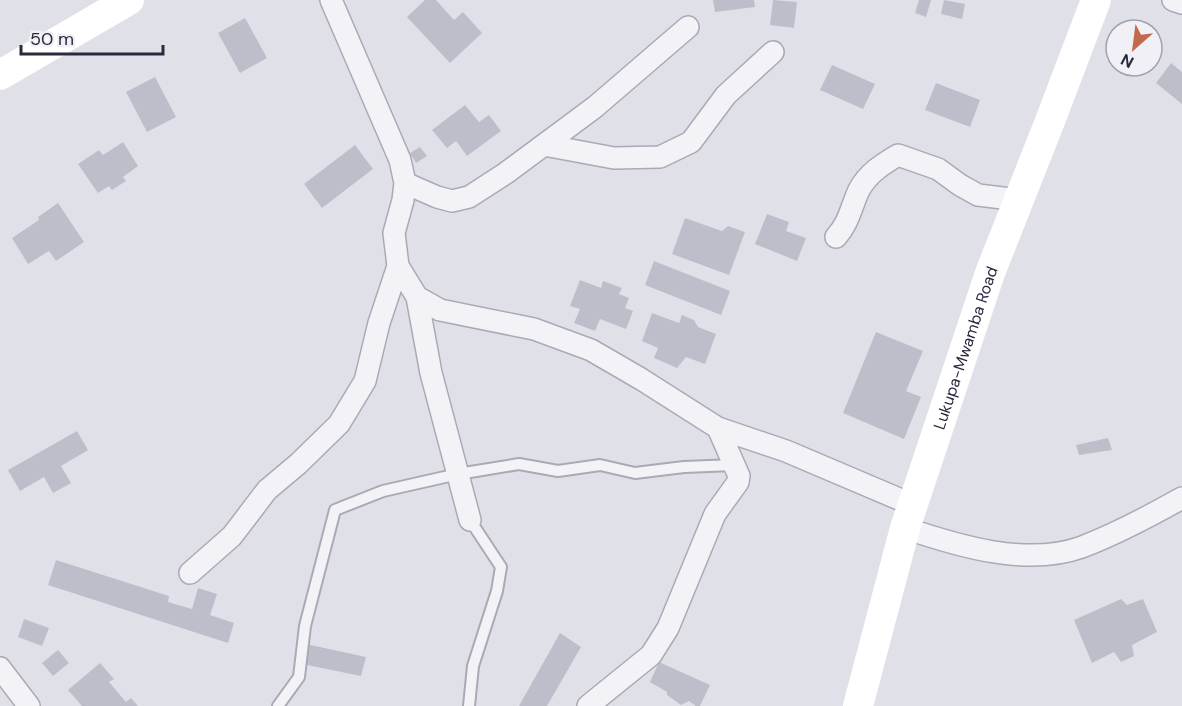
<svg xmlns="http://www.w3.org/2000/svg" width="1182" height="706" font-family="'DM Sans',sans-serif">
<rect width="100%" height="100%" fill="#e0e1e8"/>
<!-- building -->
<path fill="#bebecb" d="M425,0H436L454,20L463,12L482,33L450,63L407,17Z
M713,0H754L755,7L715,12Z
M773,0L797,2L794,28L770,25Z
M919,0H931L926,17L915,13Z
M944,0L965,4L962,19L941,14Z
M245,18L267,58L240,73L218,33Z
M1171,63L1182,72V104L1156,83Z
M832,65L875,84L863,109L820,90Z
M155,77L176,117L147,132L126,92Z
M936,83L980,100L970,127L925,110Z
M465,105L479,122L489,115L501,131L467,156L456,141L447,148L432,130Z
M123,142L138,166L123,177L126,181L112,190L109,186L98,193L78,164L99,150L103,155Z
M355,145L373,169L322,208L304,184Z
M420,147L427,156L416,163L410,153Z
M58,203L84,242L56,261L49,251L28,264L12,238L39,220L38,217Z
M767,214L789,222L786,231L806,238L797,261L755,244Z
M685,218L722,231L728,226L745,232L729,275L672,254Z
M654,261L730,291L721,315L645,285Z
M580,280L601,288L603,281L622,288L619,294L629,298L625,308L633,311L626,329L600,319L595,331L574,323L580,309L570,306Z
M652,313L679,323L682,315L694,320L698,327L716,334L705,364L686,357L677,368L654,358L658,348L642,341Z
M876,332L923,351L906,391L921,397L904,439L843,413Z
M77,431L88,450L61,466L71,483L53,493L44,477L20,491L8,470Z
M1108,438L1112,450L1079,455L1076,445Z
M56,560L169,596L168,602L192,609L198,588L217,594L210,615L234,623L228,643L48,585Z
M1121,599L1127,605L1143,599L1157,632L1132,645L1134,656L1121,662L1114,652L1092,663L1074,620Z
M24,619L49,628L42,646L18,637Z
M560,633L581,647L547,706H519Z
M306,644L366,657L361,676L302,664Z
M58,650L69,663L53,676L42,663Z
M659,662L710,685L700,706H696L689,701L681,705L667,695V692L650,682Z
M100,663L114,679L109,682L126,702L131,698L138,706H82L68,690Z"/>
<g fill="none" stroke-linecap="round" stroke-linejoin="round">
<!-- lane casing -->
<g stroke="#a9aab5" stroke-width="14">
<path id="lane" d="M278,706L299,677L305,626L335,510L383,491L458,474L519,464L558,471L600,465L635,473L684,467L734,465
M469,706L473,666L497,591L501,567L470,520"/>
</g>
<!-- street casing -->
<g stroke="#a9aab5" stroke-width="24">
<path id="street" d="M331,0L400,160L405,183L403,200L394,233L398,266L417,297L440,310L534,329L591,350L641,379L718,428L739,476L738,482L715,514L668,628L651,655L588,706
M1173,0L1182,3
M544,145L614,158L660,157L691,142L726,95L773,52
M405,183L437,197L452,201L469,197L506,173L595,107L688,27
M836,237C849,223 851,207 859,190C868,173 883,164 898,155L938,169L960,185L978,195L1019,200
M417,297L431,373L470,520
M718,428L786,451L913,505
M905,528C958,546 1027,567 1082,547C1116,534 1150,516 1182,498
M190,573L232,536L267,490L298,464L339,424L365,381L379,323L398,266
M0,668L29,706"/>
</g>
<!-- lane -->
<use href="#lane" stroke="#f3f3f7" stroke-width="10"/>
<!-- street -->
<use href="#street" stroke="#f3f3f7" stroke-width="21"/>
<!-- secondary -->
<g stroke="#fff" stroke-width="30">
<path d="M0,75L129,0"/>
<path id="s1" d="M858,706L905,528L990,273L1050,121L1096,0"/>
</g>
</g>
<g text-anchor="middle" dominant-baseline="central" stroke-width="6" stroke-linejoin="round" paint-order="stroke">
<!-- street labels -->
<g font-size="16" fill="#2a2a3f" stroke="#f0f0f6">
<text stroke="none"><textPath href="#s1" startOffset="374">Lukupa-Mwamba Road</textPath></text>
</g>
</g>
<!-- north arrow -->
<g transform="translate(1134 48) rotate(208)"><circle r="28" fill="#f0f0f6" stroke="#a1a1ad" stroke-width="1.5"/>
<path d="M0-4.5L10 22L0 15L-10 22Z" fill="#c4694e"/>
<text y="-9" font-size="16" font-weight="bold" text-anchor="middle" fill="#2a2a3f">N</text>
</g>
<!-- scale -->
<path d="M21 45v9h142v-9" fill="none" stroke="#2a2a3f" stroke-width="3"/>
<text x="30" y="45" font-size="18" fill="#2a2a3f" stroke="#f0f0f6" stroke-width="4.5" paint-order="stroke">50 m</text>
</svg>
